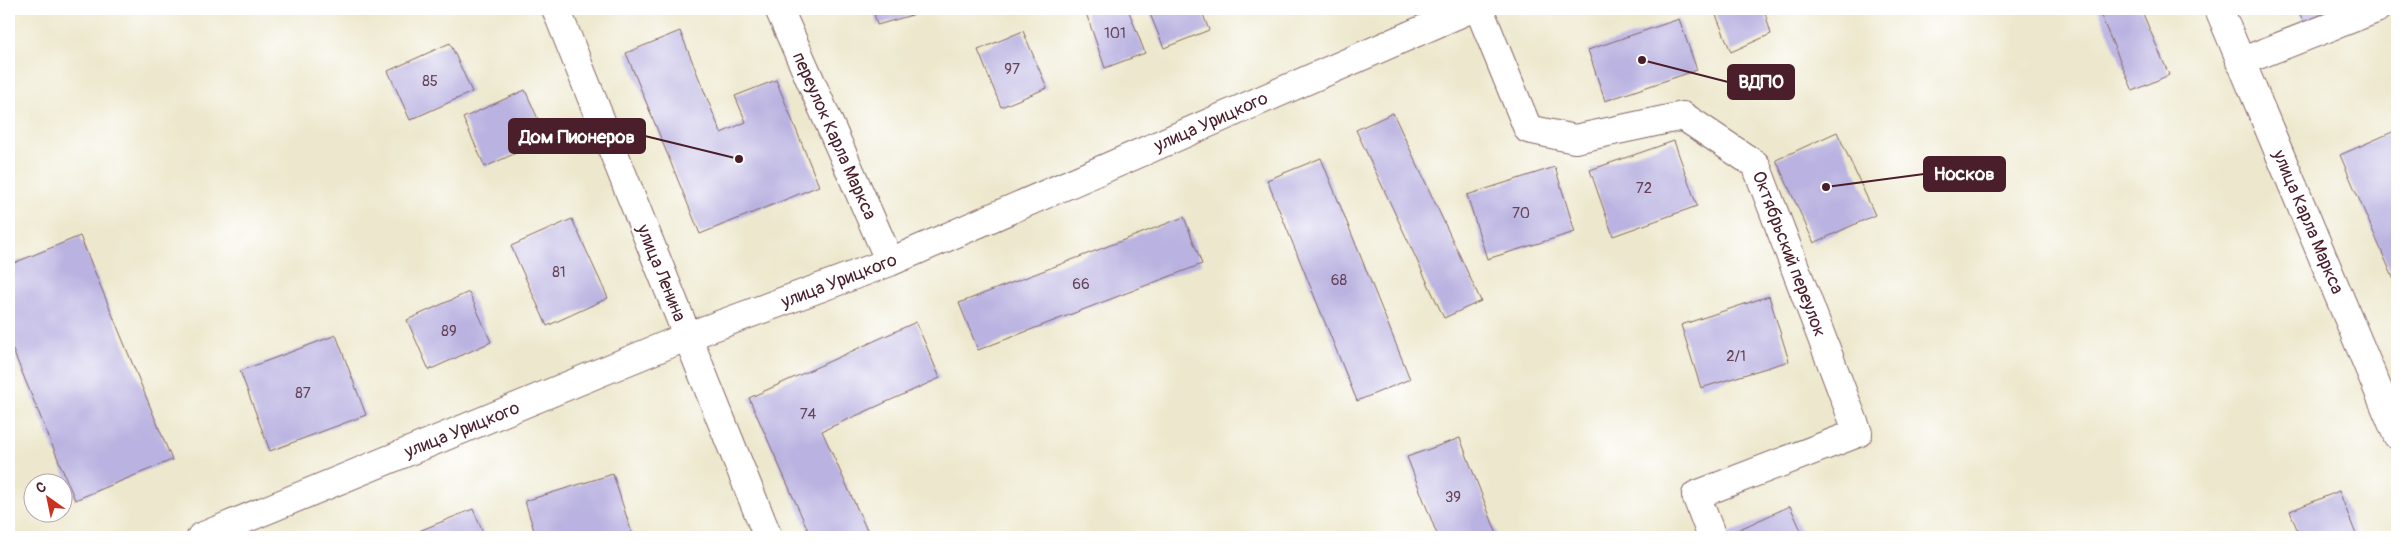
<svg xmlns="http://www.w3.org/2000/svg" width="2406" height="546" font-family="Pangolin,sans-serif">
<rect width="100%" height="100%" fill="#fff"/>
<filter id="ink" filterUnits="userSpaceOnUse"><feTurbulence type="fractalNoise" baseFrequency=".02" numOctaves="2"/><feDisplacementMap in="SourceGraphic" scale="10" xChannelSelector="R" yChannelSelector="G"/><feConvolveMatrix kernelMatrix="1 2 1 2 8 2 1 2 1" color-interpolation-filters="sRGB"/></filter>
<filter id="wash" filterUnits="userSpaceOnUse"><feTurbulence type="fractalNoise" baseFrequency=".0096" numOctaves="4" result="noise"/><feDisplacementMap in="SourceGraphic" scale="20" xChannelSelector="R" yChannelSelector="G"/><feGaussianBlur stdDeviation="1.12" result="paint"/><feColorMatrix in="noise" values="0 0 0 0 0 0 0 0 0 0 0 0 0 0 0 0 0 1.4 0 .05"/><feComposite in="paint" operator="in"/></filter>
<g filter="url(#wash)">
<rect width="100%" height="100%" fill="#ede8cd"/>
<g id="blocks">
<!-- building -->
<path fill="#bab3e1" d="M873,9H933L877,25Z
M1097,9H1128L1145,53L1105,68L1086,13Z
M1148,9H1201L1209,30L1164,48Z
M1716,9H1764L1771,34L1731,52L1714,10Z
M2098,9H2141L2169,75L2133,91Z
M2297,9H2334L2304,22Z
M1679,19L1697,70L1605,101L1588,50Z
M680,31L721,133L746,122L735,96L776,80L819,186L700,234L626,53Z
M1023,31L1047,88L1001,107L978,50Z
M450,43L472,92L410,120L388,71Z
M525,90L547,139L485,167L463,118Z
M1393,113L1481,301L1444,318L1356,130Z
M2397,130V287L2340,155Z
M1837,132L1875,215L1814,243L1776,160Z
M1674,141L1697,206L1613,236L1590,170Z
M1321,158L1410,379L1357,401L1267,180Z
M1555,167L1575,232L1487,259L1467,195Z
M1184,217L1202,264L978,350L959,303Z
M572,219L608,298L547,326L511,246Z
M80,236L172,460L75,500L9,341V265Z
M469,292L491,342L429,370L407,320Z
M1769,296L1789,361L1701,388L1681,325Z
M916,322L940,378L822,431L870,537H811L749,398Z
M336,335L366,415L270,451L240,371Z
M1460,438L1498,537H1438L1407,457Z
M613,474L633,537H536L525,501Z
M2339,491L2357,537H2300L2290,511Z
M1790,506L1804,537H1730L1729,534Z
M473,509L485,537H421L419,531Z"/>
</g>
</g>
<g filter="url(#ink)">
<use href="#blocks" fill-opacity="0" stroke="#836564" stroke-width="1"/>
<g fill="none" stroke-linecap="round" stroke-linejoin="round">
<!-- minor casing -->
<g stroke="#836564" stroke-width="30">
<path id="minor" d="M556,9L768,537
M779,9L890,262
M1479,9L1528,129L1575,139L1683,116L1756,165L1858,433L1696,495L1712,537
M2219,9L2397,435
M2240,62L2376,9
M201,537L686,337L890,262L1470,9"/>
</g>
<!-- minor -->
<use href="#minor" stroke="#fff" stroke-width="28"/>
</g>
</g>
<g text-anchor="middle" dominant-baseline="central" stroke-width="4.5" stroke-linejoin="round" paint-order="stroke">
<!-- number labels -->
<g font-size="15" fill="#664458">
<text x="1115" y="33">101</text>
<text x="1012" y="69">97</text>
<text x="430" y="81">85</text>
<text x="1644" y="188">72</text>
<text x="1521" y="213">70</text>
<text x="559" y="272">81</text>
<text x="1339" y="280">68</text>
<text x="1081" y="284">66</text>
<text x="449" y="331">89</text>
<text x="1736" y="356">2/1</text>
<text x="303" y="393">87</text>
<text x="808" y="414">74</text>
<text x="1453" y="497">39</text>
</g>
<!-- street labels -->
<g font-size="18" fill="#4a1f2b" stroke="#fff">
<text transform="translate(1211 122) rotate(-24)">улица Урицкого</text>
<text transform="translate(834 136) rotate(66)">переулок Карла Маркса</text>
<text transform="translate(2308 222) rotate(67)">улица Карла Маркса</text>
<text transform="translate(1789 254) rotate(69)">Октябрьский переулок</text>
<text transform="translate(661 273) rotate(68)">улица Ленина</text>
<text transform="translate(839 281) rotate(-21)">улица Урицкого</text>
<text transform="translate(462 430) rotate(-22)">улица Урицкого</text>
</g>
</g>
<!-- callouts -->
<path fill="none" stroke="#4a1f2b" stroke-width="2" d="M1642 60L1728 82M739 159L645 136M1826 187L1924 174"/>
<g fill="#4a1f2b" stroke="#fff" stroke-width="2">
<circle cx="1642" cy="60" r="5"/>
<circle cx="739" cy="159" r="5"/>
<circle cx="1826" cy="187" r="5"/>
</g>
<g fill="#4a1f2b" stroke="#4a1f2b" stroke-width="2">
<rect x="1728" y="65" width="66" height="34" rx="5"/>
<rect x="509" y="119" width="136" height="34" rx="5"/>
<rect x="1924" y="157" width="81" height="34" rx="5"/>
</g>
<g font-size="19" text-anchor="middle" font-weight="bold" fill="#fff">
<text x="1761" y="88">ВДПО</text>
<text x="577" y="143">Дом Пионеров</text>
<text x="1964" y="180">Носков</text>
</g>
<!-- margin -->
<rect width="2406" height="546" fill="none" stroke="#fff" stroke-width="30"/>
<!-- north arrow -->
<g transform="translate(48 498) rotate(327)"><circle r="24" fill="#ffffff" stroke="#b7a5aa"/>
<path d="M0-4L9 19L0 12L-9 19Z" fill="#c8321e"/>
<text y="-8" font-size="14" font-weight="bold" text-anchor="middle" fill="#4a1f2b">С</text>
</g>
</svg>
